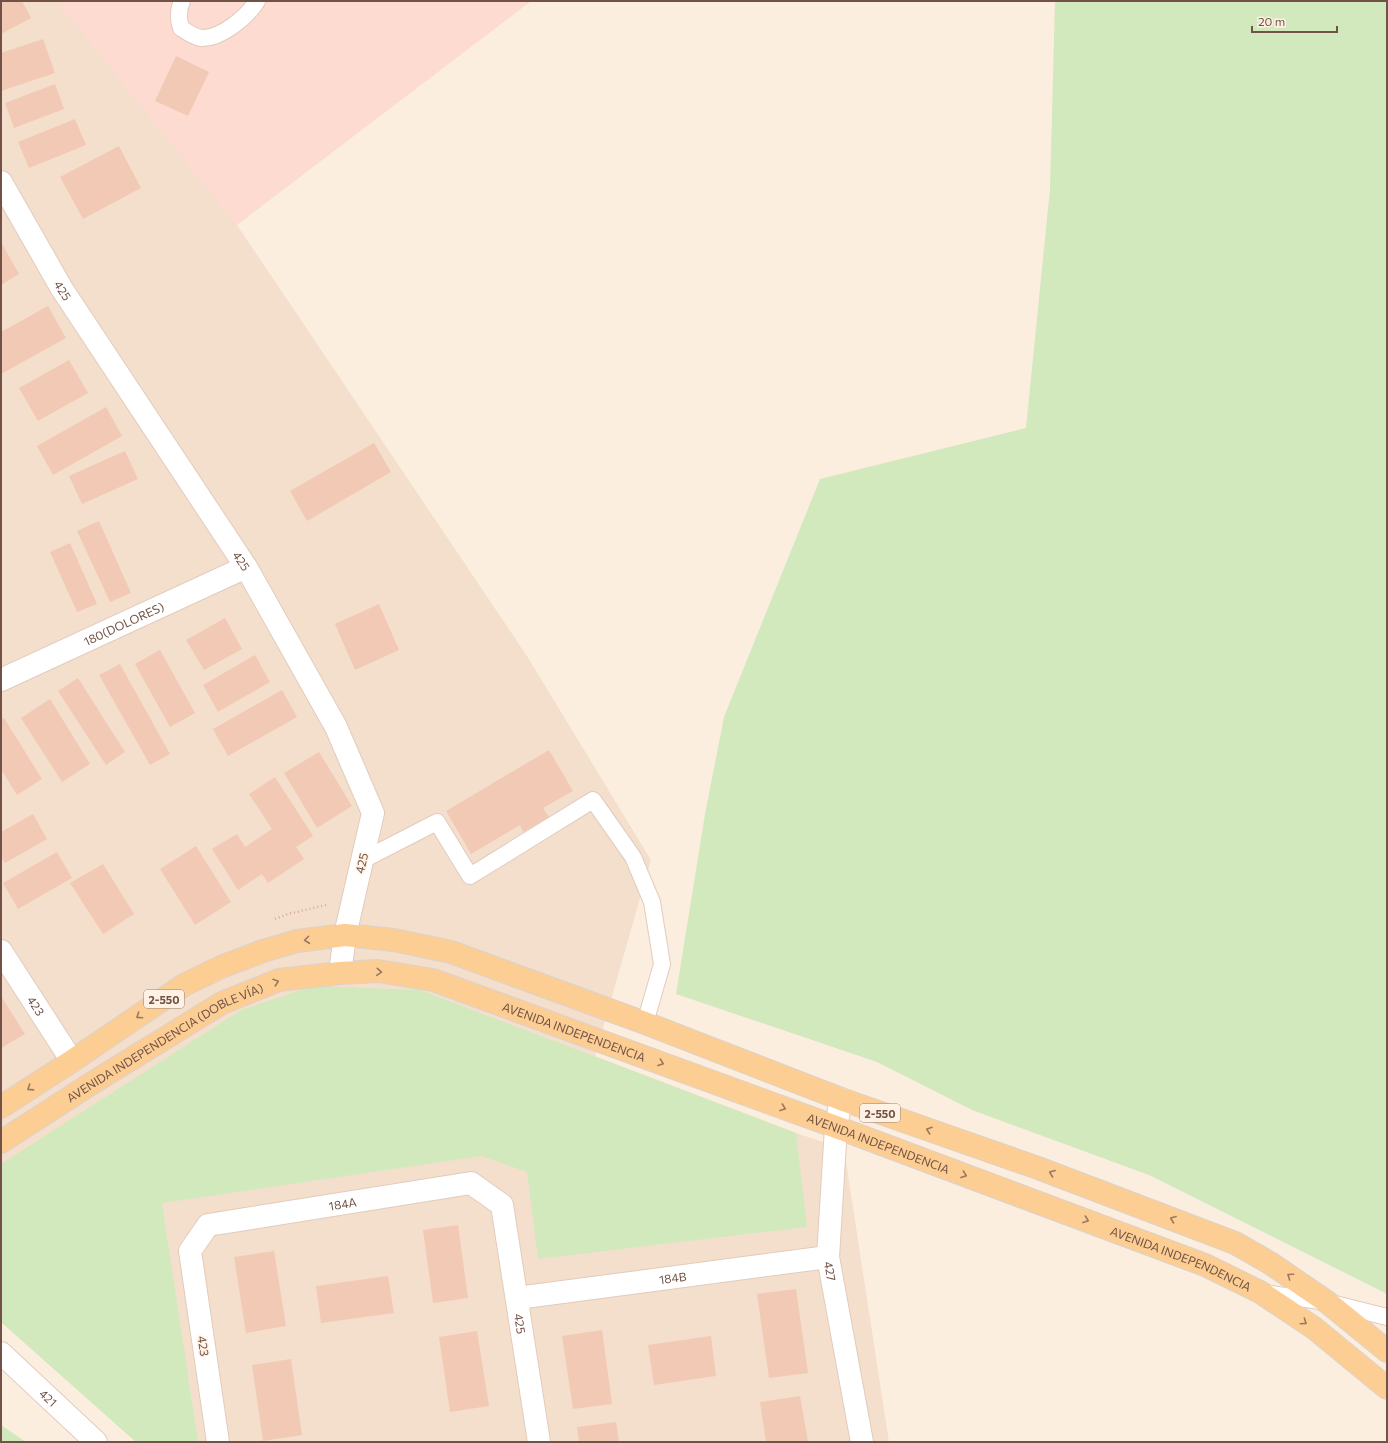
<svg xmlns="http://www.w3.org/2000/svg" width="1388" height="1443" font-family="Commissioner,sans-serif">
<rect width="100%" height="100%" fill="#fceede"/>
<!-- residential -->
<path fill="#f4dfcc" d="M1,1H531L237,225L527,656L651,860L595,1056L796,1133L844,1149L889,1442H136L1,1322Z"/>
<!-- commercial -->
<path fill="#fddbd1" d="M57,1H531L236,225Z"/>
<!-- green -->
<path fill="#d2e9bd" d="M1055,1H1387V1294L1149,1175L972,1110L877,1062L676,994L705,814L724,717L820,479L1026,428L1050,189Z
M313,986L420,990L796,1133L807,1227L538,1259L527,1172L482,1156L162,1203L198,1442H136L1,1322V1164L241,1010Z
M1,1425L26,1442H1Z"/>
<!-- building -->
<path fill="#f2c9b5" d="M1,1H22L31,18L1,34Z
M43,39L55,73L1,91V53Z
M176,56L209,72L188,116L155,101Z
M55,84L64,109L14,128L5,103Z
M75,119L86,145L29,168L18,142Z
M119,146L141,188L83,219L60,177Z
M1,242L19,274L1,285Z
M48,306L66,338L1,374V332Z
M69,360L88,393L38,421L19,388Z
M106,407L122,436L53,475L37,446Z
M374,443L391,472L307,521L290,491Z
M125,451L138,479L82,504L69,476Z
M99,521L131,593L110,602L77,531Z
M70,543L97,604L77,612L50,552Z
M379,604L399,650L355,670L335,624Z
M225,618L242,649L204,670L186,640Z
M160,650L195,713L170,727L135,664Z
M255,655L270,682L218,712L203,685Z
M120,664L170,754L150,765L99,675Z
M78,678L125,752L106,765L58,691Z
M282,690L297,717L228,756L213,729Z
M50,699L90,764L62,782L21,718Z
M4,718L42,779L17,795L1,769V720Z
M549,750L573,791L543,808L549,817L523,832L520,825L471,854L446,811Z
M319,752L352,806L317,828L284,773Z
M275,777L313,836L296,847L304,859L268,883L262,874L238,890L212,849L237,834L245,847L272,829L249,794Z
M33,814L47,839L5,863L1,857V832Z
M196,846L231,902L195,925L160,869Z
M57,852L72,878L18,909L3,883Z
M103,864L134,914L103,934L70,883Z
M1,996L25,1034L1,1048Z
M458,1225L468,1298L433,1303L423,1230Z
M274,1251L286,1326L246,1333L234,1257Z
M388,1276L394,1313L321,1323L316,1286Z
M796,1289L808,1373L769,1378L757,1294Z
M602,1330L612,1404L573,1409L562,1336Z
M477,1331L489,1406L450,1412L439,1337Z
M711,1336L716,1376L654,1385L648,1345Z
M291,1359L302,1435L263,1441L252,1365Z
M800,1396L808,1442H766L760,1402Z
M616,1422L619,1442H579L577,1427Z"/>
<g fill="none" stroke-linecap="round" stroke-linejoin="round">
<!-- lane casing -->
<g stroke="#e2cbbd" stroke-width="18">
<path id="lane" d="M182,1C178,10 178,19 181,28C187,32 194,37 201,38C221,39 247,17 257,1
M361,861L437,822L470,876L593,800L633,857L652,902L662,964L645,1023
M1265,1293L1327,1302L1387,1317"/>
</g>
<!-- street casing -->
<g stroke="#e2cbbd" stroke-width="24">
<g id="street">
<path id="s1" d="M1,182L62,289L246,567L336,727L373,813L345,935L340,973"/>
<path id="s2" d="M1,680L246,567"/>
<path id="s3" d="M1,951L72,1061"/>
<path id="s4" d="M841,1099L836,1127L828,1257L862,1442"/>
<path id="s5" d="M517,1298L828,1257"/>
<path id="s6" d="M1,1353L96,1442"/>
<path id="s7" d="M218,1442L190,1251L208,1225L471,1183L502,1205L539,1442"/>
</g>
</g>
<!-- primary casing -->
<g stroke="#dad2cf" stroke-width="24">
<g id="primary">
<path d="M1,1107L72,1061L184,985L221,967L263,951L297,941L345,935L394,940L451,952L645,1023L841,1099L1038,1168L1235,1243L1270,1263L1327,1302L1387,1351"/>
<path id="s8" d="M1,1142L89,1085L222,1003L279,980L340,973L378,971L433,980L836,1127L1205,1265L1260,1292L1314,1328L1387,1388"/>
</g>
</g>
<!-- path -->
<path stroke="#d6ac99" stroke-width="2.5" stroke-dasharray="1 3" stroke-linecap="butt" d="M275,919L288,914L326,905"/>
<!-- lane -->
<use href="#lane" stroke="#fff" stroke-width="16"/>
<!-- street -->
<use href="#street" stroke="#fff" stroke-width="22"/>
<!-- primary -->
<use href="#primary" stroke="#fcce94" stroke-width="22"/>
</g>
<!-- one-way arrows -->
<defs><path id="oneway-chevron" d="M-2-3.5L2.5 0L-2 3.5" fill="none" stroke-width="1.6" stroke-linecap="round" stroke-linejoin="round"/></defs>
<g stroke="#9b775d">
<use href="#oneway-chevron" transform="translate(307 940) rotate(173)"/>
<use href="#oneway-chevron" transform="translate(379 972) rotate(4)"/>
<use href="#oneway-chevron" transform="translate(276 982) rotate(-19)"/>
<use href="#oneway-chevron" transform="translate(139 1016) rotate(146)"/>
<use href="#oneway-chevron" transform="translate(661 1063) rotate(20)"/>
<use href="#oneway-chevron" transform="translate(30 1088) rotate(147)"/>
<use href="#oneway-chevron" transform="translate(783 1108) rotate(20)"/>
<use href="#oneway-chevron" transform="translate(929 1130) rotate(-161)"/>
<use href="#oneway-chevron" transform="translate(1052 1173) rotate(-159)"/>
<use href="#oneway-chevron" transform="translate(964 1175) rotate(20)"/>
<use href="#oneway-chevron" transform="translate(1173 1219) rotate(-159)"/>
<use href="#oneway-chevron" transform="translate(1086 1220) rotate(20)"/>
<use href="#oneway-chevron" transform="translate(1290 1276) rotate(-145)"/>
<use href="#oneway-chevron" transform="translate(1304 1322) rotate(34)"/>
</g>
<g text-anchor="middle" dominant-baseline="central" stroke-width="3" stroke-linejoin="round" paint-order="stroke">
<!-- shield labels -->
<g fill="#fff2e4" stroke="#9c8275" stroke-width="1">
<rect x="144" y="990" width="40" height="18" rx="3"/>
<rect x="860" y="1104" width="40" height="18" rx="3"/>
</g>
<g font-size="11" font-weight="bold" fill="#725246">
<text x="164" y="999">2-550</text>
<text x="880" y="1113">2-550</text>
</g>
<!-- street labels -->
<g font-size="12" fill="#725246" stroke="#fff2e4">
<text stroke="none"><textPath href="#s1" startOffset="125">425</textPath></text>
<text stroke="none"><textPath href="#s1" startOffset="449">425</textPath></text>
<text stroke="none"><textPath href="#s2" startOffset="135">180(DOLORES)</textPath></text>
<text transform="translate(361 863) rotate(-77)">425</text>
<text stroke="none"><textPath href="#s3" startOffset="65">423</textPath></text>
<text stroke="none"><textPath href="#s8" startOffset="628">AVENIDA INDEPENDENCIA</textPath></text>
<text stroke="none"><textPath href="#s8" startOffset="192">AVENIDA INDEPENDENCIA (DOBLE VÍA)</textPath></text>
<text stroke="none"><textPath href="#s8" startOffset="952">AVENIDA INDEPENDENCIA</textPath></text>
<text stroke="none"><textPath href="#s7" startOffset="361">184A</textPath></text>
<text stroke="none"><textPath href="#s8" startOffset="1276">AVENIDA INDEPENDENCIA</textPath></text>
<text stroke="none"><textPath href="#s4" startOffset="173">427</textPath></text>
<text stroke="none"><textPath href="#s5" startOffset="157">184B</textPath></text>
<text stroke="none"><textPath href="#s7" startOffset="649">425</textPath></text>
<text transform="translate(204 1346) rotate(82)">423</text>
<text stroke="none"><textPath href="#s6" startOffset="65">421</textPath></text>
</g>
</g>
<!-- border -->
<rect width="1388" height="1443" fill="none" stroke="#725246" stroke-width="4"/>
<!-- scale -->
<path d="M1252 26v6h85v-6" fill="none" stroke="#725246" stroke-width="2"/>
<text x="1258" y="26" font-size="12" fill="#725246" stroke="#fff2e4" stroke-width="3" paint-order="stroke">20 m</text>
</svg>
